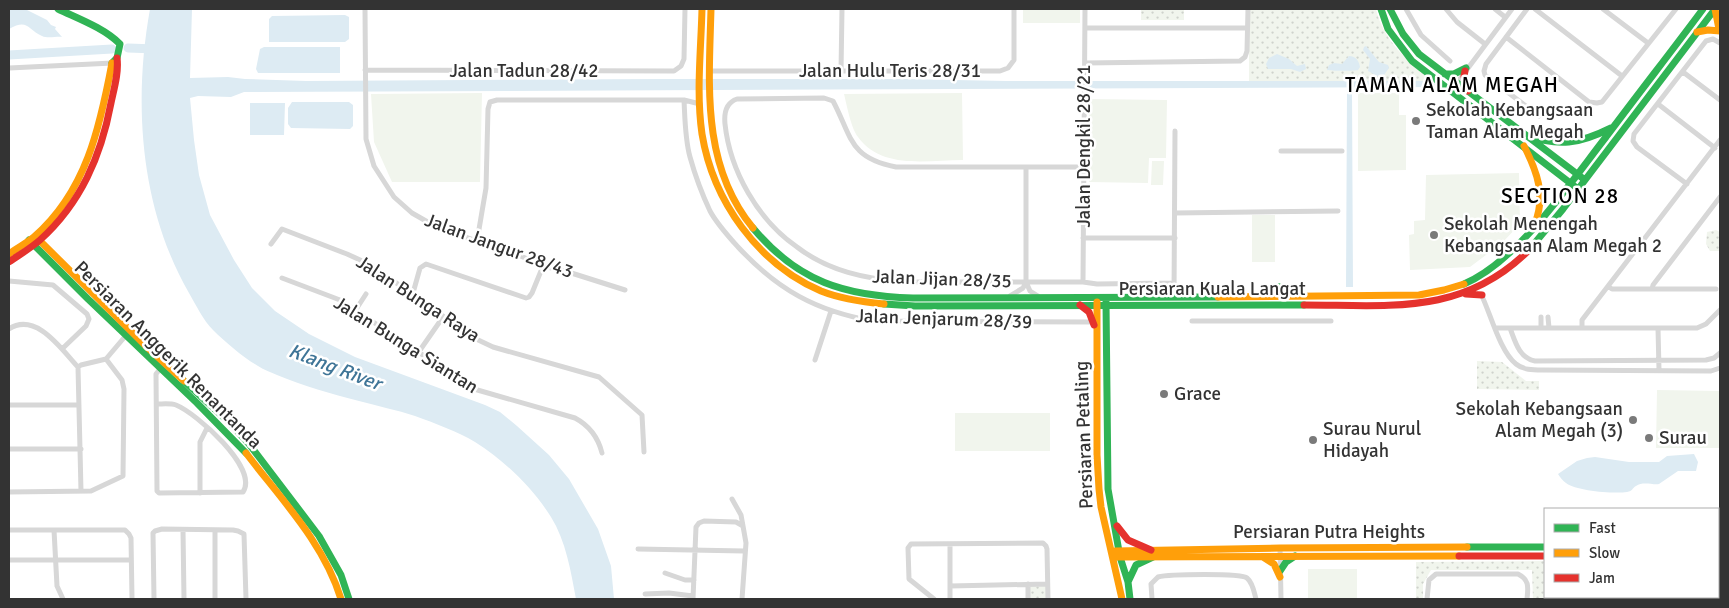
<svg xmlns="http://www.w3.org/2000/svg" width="1729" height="608" font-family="Signika,sans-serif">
<defs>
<pattern id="park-dots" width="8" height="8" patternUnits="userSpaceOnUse" patternTransform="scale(1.25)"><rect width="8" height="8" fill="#f1f5ed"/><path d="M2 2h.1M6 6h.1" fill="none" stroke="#cfd2cc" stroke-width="1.8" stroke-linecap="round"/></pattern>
</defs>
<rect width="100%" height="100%" fill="#fff"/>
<!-- grass -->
<path fill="#f1f5ed" d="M1023,9H1080V23H1023Z
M482,93L480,182H392L374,142L371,94Z
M962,93L963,160C927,160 882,170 858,137C851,128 847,106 844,94Z
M1358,93H1399V115H1406V170L1358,171Z
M1089,99L1167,100L1166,158H1149L1148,183L1089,182Z
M1152,161H1164L1163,185H1151Z
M1519,173L1520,224L1502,243L1470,267L1410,270L1409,235L1414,234V221L1425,220L1426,175Z
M1252,215H1275V262H1252Z
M1657,390L1720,391V448H1656Z
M955,413H1050V451H955Z
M1308,569H1357V599H1308Z"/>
<!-- park -->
<path fill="url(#park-dots)" d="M1141,9H1184V20H1141Z
M1249,9H1376C1383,40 1408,62 1432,81H1249Z
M1716,230L1720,232V251H1710L1706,244L1707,232Z
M1477,361L1502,362L1526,381H1539V390L1477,389Z
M1545,561V597H1551V599H1533L1532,570H1431L1423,584V599H1416V562Z
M1030,586H1046V599H1030Z"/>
<!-- water -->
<path fill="#ddebf3" d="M9,9H25L47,20L51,25L56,27L55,29L62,37C57,36 48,39 42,36C28,30 28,18 9,29Z
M150,9H192L190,78L228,77L245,79L306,81L661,79H904L1006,81H1432L1441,87L244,92L231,97L198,96L190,98L194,140L199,175L210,215L234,260L252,288L275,311L309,334L355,357L485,405L500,412L517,426L549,455L569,479L598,529L611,566L614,599H576C571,572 566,541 551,517C532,487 505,461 475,442C459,432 434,423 415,416C397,410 377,406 359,401C331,394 304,386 277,375C271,372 264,370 258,366C244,358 225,342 213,330C203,320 196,305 189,293C140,208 133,103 150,9Z
M345,15L349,17V39L345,42H269V19L272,16Z
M1366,46L1379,62L1388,65L1389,68L1384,75L1377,76L1368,71L1370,59L1363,50L1364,47Z
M264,47H340V73H258L256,69L260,49Z
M1277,54L1289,59L1297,66L1305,64L1306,69L1300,72L1291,69H1268L1266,64L1269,58Z
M1349,56C1356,56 1359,61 1360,67L1358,70C1356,71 1330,71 1327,70L1329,65L1334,63L1342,64Z
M1347,90H1352L1353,287H1346Z
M292,102H349L353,105V126L350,129L291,128L288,124V108Z
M250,103H285L284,135H250Z
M1694,454L1698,462L1696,471H1678L1659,484C1652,485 1643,481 1636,486C1632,488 1633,491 1627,492C1614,494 1576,491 1566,483C1563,481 1560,477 1558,474L1577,461L1587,458L1595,457L1629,462H1659L1667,456Z"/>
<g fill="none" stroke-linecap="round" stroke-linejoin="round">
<!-- river -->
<path stroke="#ddebf3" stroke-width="9" d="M128,48L156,49
M9,55L112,49"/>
<!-- street -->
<path stroke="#d7d7d7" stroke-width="5" d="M365,9L366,139L374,166L394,197L412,213L440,229L514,253L543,266L565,271L625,290
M1406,9L1421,35L1450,61
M1446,9L1457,22L1485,44
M1495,9L1505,17
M1527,9L1486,64L1484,71L1485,75L1539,116
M1535,9L1622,76
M1603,9L1648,43
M1085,28H1247
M1506,37L1589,102L1597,103L1602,102L1676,9
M1085,63L1240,61L1245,57L1247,51L1248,9
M9,68L113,63
M365,70L674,71L681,66L684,59L685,9
M709,71H1000L1008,68L1014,60V9
M841,71L842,9
M1683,72L1720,100
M1451,91L1512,9
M684,100C685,119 685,139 690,157C695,175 702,194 710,211C717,224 728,236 738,247C778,290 816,311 873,321L1093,322
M1658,104L1715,148
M1281,151H1342
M1026,167V282L1030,291L1038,296
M1084,167H896C849,158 852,137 833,101L824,98L737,99C725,103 724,114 725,124C730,171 758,220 797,247C828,271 866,279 905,282H1083L1097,284L1174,283
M1687,184L1637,147L1633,141L1634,134L1706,41L1713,39L1720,43
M1175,213L1338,211
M1083,238H1175
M477,241L486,188L488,109L490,102L497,100H684L700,104
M271,244L282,229L347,254L371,265L474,338L493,347L599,377L642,415L644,452
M282,278L340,300L474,389L575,418C590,426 598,437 602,453
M9,281L53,285L87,314L89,319L86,326L62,349
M1083,282L1085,9
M1609,287L1612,289H1716
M1652,289L1653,285L1720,197
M413,293L420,268L426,264L526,298L529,297L532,293L543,266
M1481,294C1490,312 1500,352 1516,364C1523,370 1533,370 1542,370L1711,371L1720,368
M1010,296L1023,288L1026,282
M1174,297L1175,131
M355,311L366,294
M1541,317V328
M1548,317L1549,328
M1192,321H1331
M1495,328H1697L1706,324L1720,310
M1510,328C1515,341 1519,358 1535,361L1706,360L1714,358L1720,353
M1582,328V320L1720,140
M1658,328L1659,370
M9,329C36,311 62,350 78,367L81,491
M418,353L443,317
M815,360L831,311
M78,367L81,365L106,359L128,333
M157,404C163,404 170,403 176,405C196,413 259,468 243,492L159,493L157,491L156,374L160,369
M9,405H79
M9,449H81
M9,492L91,491L123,476L124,389L122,380L106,359
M200,493V442L207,428
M732,499L741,515L743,526
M9,530H125L129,534L131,538L132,599
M54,530L57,586L63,599
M183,530L184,599
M1280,548L1281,599
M638,549L744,551
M9,560H131
M665,573L685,580H694
M1718,576L1720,574
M1028,584V599
M950,586L1047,584
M645,594L669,593L693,596
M1620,597V599
M1698,597V599
M1716,597V599
M154,599L153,533L155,531L162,529L233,530L238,531L244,534L246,599
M215,599V531
M693,599L696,527L699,523L704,521L736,522L743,526L746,543L742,599
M934,599L909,579L908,548L911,544L1043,543L1046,546L1047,549L1048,599
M950,599V544
M1152,599L1151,584L1158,577C1169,574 1241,573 1247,578C1253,583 1254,592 1256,599
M1427,599L1429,580L1436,574H1518C1530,580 1528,588 1527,599
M1574,599V597"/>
<!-- fast -->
<path stroke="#30b455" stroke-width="7" d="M58,9C79,19 104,28 120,44L117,58L112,63
M1381,9L1388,29L1412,61L1578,189
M1390,9L1403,34L1419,54L1585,180
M1445,74H1454L1466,68
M1525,135C1559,147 1579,144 1611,128
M753,228C798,282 845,296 913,298L1218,297
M29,240L88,299L197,403L246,453
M1529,250L1563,209L1715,9
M1464,284C1518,261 1570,183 1606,137C1638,94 1671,52 1703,9
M1269,296L1279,287
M1106,302L1108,489L1120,557L1128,582L1130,599
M884,304L915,306L1304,305
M184,381L231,424L249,444L319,536L341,575L349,599
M1467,547H1545
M1718,548H1720
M1718,555H1720
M1280,571L1286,562L1295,556
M1128,582L1136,565L1153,557"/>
<!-- slow -->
<path stroke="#ff9f0a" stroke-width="7" d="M702,9C701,50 696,93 702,134C713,201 758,264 821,291C841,299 863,302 884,304
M711,9C709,85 701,165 753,228
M1715,9L1719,29
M1697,32L1708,30L1720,31
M1524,146C1537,171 1546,196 1535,223
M35,236L149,349L184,381
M9,254C17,248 27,243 34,237C86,192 100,127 112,63
M1218,297L1419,295L1444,290L1464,284
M1097,302V455L1099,489L1101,507L1122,599
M246,453C281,499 324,543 341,599
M1115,551L1280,548L1467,547
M1116,557L1459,556
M1263,557L1274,564L1280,577"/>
<!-- jam -->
<path stroke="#e5322d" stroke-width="7" d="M1465,71L1464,76L1468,91
M9,262C19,255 31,248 40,240C81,203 101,156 111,103C114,89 119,72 117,58
M1466,294L1482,295
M1080,305L1089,312L1094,325
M1304,305C1390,305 1463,316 1529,250
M1117,526L1128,540L1151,550
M1459,556H1545"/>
</g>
<!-- markers -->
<g fill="#7a7a7a" stroke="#fff" stroke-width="2">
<circle cx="1416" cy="121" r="5"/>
<circle cx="1434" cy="235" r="5"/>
<circle cx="1164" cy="394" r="5"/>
<circle cx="1633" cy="420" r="5"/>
<circle cx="1649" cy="438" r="5"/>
<circle cx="1313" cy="440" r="5"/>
</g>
<g text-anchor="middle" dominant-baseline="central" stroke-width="5" stroke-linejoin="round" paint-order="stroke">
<!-- street labels -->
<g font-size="19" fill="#333" stroke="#fff">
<text x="524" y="71">Jalan Tadun 28/42</text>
<text x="890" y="71">Jalan Hulu Teris 28/31</text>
<text transform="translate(1084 146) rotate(-90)">Jalan Dengkil 28/21</text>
<text transform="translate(499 246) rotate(20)">Jalan Jangur 28/43</text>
<text transform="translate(942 279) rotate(2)">Jalan Jijan 28/35</text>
<text x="1212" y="289">Persiaran Kuala Langat</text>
<text transform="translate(418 299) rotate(33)">Jalan Bunga Raya</text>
<text transform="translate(944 319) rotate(2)">Jalan Jenjarum 28/39</text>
<text transform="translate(406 345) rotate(32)">Jalan Bunga Siantan</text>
<text transform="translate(168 355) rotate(45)">Persiaran Anggerik Renantanda</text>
<text transform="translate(1084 435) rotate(-92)">Persiaran Petaling</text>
<text x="1329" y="532">Persiaran Putra Heights</text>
</g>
<!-- poi labels -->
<g font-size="19" fill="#333" stroke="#fff" text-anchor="start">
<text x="1426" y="110">Sekolah Kebangsaan<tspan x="1426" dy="22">Taman Alam Megah</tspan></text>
<text x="1444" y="224">Sekolah Menengah<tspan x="1444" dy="22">Kebangsaan Alam Megah 2</tspan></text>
<text x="1174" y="394">Grace</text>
<text x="1623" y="409" text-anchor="end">Sekolah Kebangsaan<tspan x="1623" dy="22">Alam Megah (3)</tspan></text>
<text x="1323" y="429">Surau Nurul<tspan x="1323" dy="22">Hidayah</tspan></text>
<text x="1659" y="438">Surau</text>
</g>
<!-- water labels -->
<g font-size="20" font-style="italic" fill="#3f7597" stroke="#fff">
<text transform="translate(335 367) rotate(21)">Klang River</text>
</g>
<!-- quarter labels -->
<g font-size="21" letter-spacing="1" fill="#000" stroke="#fff">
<text x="1452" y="85">TAMAN ALAM MEGAH</text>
<text x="1560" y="196">SECTION 28</text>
</g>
</g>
<!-- border -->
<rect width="1729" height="608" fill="none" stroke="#333333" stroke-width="20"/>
<!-- legend -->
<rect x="1544" y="508" width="175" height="90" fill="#ffffff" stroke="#adadad"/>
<rect x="1554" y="524" width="25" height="8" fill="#30b455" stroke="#adadad"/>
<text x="1589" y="533" font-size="15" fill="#333333">Fast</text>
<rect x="1554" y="549" width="25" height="8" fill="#ff9f0a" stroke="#adadad"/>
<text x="1589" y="558" font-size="15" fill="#333333">Slow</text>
<rect x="1554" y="574" width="25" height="8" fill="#e5322d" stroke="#adadad"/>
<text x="1589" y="583" font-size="15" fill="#333333">Jam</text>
</svg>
